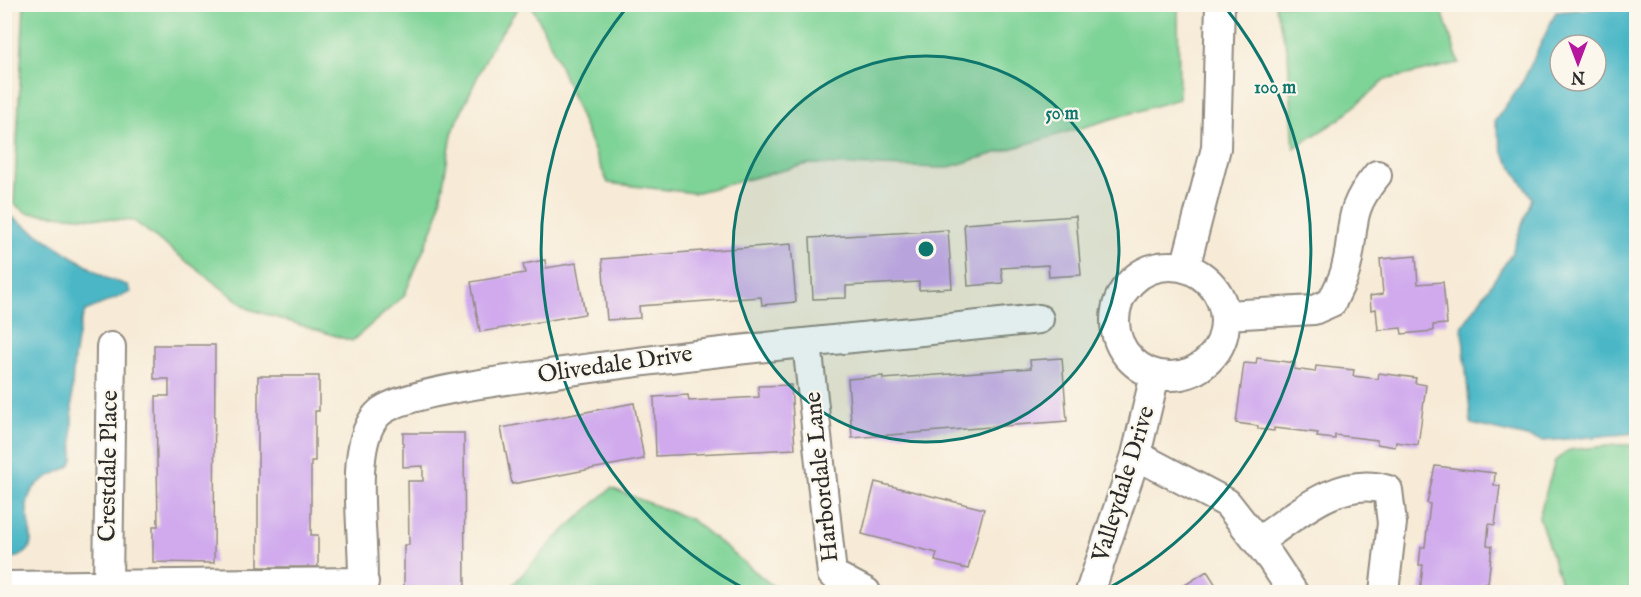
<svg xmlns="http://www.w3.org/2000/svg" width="1641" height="597" font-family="'IM FELL English',serif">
<rect width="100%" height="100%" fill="#fbf7ec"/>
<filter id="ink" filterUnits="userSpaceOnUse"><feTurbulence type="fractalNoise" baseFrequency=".0167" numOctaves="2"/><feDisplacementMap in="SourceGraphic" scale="12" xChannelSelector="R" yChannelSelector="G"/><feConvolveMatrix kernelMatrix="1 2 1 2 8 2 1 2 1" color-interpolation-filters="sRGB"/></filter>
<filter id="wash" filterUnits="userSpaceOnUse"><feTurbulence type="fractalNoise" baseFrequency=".008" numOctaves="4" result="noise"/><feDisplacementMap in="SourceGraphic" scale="24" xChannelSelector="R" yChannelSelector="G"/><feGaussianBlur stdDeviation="1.35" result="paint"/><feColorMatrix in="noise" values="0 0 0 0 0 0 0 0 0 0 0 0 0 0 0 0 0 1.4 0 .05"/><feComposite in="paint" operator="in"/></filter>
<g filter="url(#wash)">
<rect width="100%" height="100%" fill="#f7ebd7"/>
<!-- green -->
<path fill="#7ed397" stroke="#547f61" stroke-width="1.5" d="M24,5V4L520,5L492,46L453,129L437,218L404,296L352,341L249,309L134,221L27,213L14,204Z
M531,5H1178L1179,99L946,168L808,164L694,193L608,183C581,124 562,62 531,5Z
M1275,5H1440L1459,63L1385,80L1340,119L1294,148L1288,53Z
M1617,445H1636V592H1564L1539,517L1555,461L1569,450Z
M611,488L692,520L773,586L785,592H506L555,539Z"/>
<!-- water -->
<path fill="#4bb7c6" stroke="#3b7178" stroke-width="1.5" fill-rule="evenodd" d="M1636,5V144L1633,146L1629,222L1636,229V433L1544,441L1471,424L1462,327L1511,255L1532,198L1503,153L1495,121L1523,81L1556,12ZM1560,45H1596V81H1560Z
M10,216L106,278L127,285L131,292L85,311C68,356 72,411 73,459L70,466C58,473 43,477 34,488C11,516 56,553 7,559L4,556V236Z"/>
<g id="blocks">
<!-- building -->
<path fill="#d0aaed" d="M1076,216L1081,275L1049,277L1048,265L1001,268L1003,283L968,286L964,224Z
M948,230L952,288L919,290V282L846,286V298L813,299L810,238Z
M791,244L796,302L762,305L761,297L639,306L640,318L607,320L602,259Z
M1416,256L1418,284L1443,282L1447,324L1433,325V331L1402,334L1401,328L1378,330L1376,309L1371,310L1370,296L1383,294L1380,259Z
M545,260L546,268L576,263L585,314L480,332L471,282L525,273L523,264Z
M154,345H215L214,563L153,562V526H158L156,396H169V379H154Z
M1062,358L1067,421L852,438L848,379L883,376V379L1031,368L1030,360Z
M1257,358L1295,363L1294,369L1315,372L1316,366L1354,370L1353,376L1378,379L1379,373L1416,378L1415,383L1426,385L1418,445L1396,442L1395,447L1377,444V440L1335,435V439L1317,437L1318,433L1274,428V431L1258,429V426L1236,423L1244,363L1256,364Z
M258,376H319V411H315V461H311V535H318V567H258Z
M791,385L795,449L656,456L654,397L688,395L689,401L759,397L758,386Z
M634,403L644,459L512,484L501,428Z
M403,433H464L465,592H404V545H409L408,481H423V466L403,467Z
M1435,466L1495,473L1494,485L1500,486L1495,525L1489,524L1487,545L1492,546L1488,584L1482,583L1481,592H1420L1423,565H1419L1421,547H1425L1430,504L1427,503Z
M875,482L984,509L968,569L935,561L937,553L862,534Z
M1207,571L1219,590L1224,586L1229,592H1174Z"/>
</g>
</g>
<g filter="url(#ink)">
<use href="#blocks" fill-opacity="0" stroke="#918b81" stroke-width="1.5"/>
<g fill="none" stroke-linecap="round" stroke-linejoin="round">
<!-- minor casing -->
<g stroke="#918b81" stroke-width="32">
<path id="minor" d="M1115 321a55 55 0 1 1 110 0a55 55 0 1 1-110 0Z
M1185,268L1216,148L1220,4
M1226,315L1314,310L1332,302C1336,292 1342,282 1345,272C1357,229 1344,214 1377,175
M807,343L832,574L866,592
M1136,455L1227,503L1271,559L1293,592
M1258,542C1295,516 1340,474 1388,490L1392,523L1384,592
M108,585L111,347
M4,586L364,582
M362,592C368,547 344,443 380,412C402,394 491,382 521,378C693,352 866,337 1039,319
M1090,592L1136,455L1155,375"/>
</g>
<!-- minor -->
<use href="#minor" stroke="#fff" stroke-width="28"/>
</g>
</g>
<!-- distance rings -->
<circle cx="926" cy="249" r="193" fill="#0f766e" fill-opacity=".12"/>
<g fill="none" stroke="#0f766e" stroke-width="3">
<circle cx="926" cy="249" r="193"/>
<path d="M751 592A385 385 0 0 1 627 7M1225 7A385 385 0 0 1 1101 592"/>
</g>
<g text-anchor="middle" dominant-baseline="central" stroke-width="4.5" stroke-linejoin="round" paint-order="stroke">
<!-- street labels -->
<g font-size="24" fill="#2b2b2b" stroke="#fbf7ec">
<text transform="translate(615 365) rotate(-8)">Olivedale Drive</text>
<text transform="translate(109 466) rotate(-89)">Crestdale Place</text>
<text transform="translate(822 477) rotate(-96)">Harbordale Lane</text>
<text transform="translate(1124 484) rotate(-73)">Valleydale Drive</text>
</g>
</g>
<circle cx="926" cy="249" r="9" fill="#0f766e" stroke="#fbf7ec" stroke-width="3"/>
<g font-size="18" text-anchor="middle" font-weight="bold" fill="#0f766e" stroke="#fbf7ec" stroke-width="4.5" stroke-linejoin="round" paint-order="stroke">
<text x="1275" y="93">100 m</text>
<text x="1062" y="119">50 m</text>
</g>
<!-- margin -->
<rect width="1641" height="597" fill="none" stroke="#fbf7ec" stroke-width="24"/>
<!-- north arrow -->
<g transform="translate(1578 63) rotate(180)"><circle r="28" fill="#fbf7ec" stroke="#a8a59f" stroke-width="1.5"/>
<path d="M0-4.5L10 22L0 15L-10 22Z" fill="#b5179e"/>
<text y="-9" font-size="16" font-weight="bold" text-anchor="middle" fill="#2b2b2b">N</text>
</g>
</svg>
